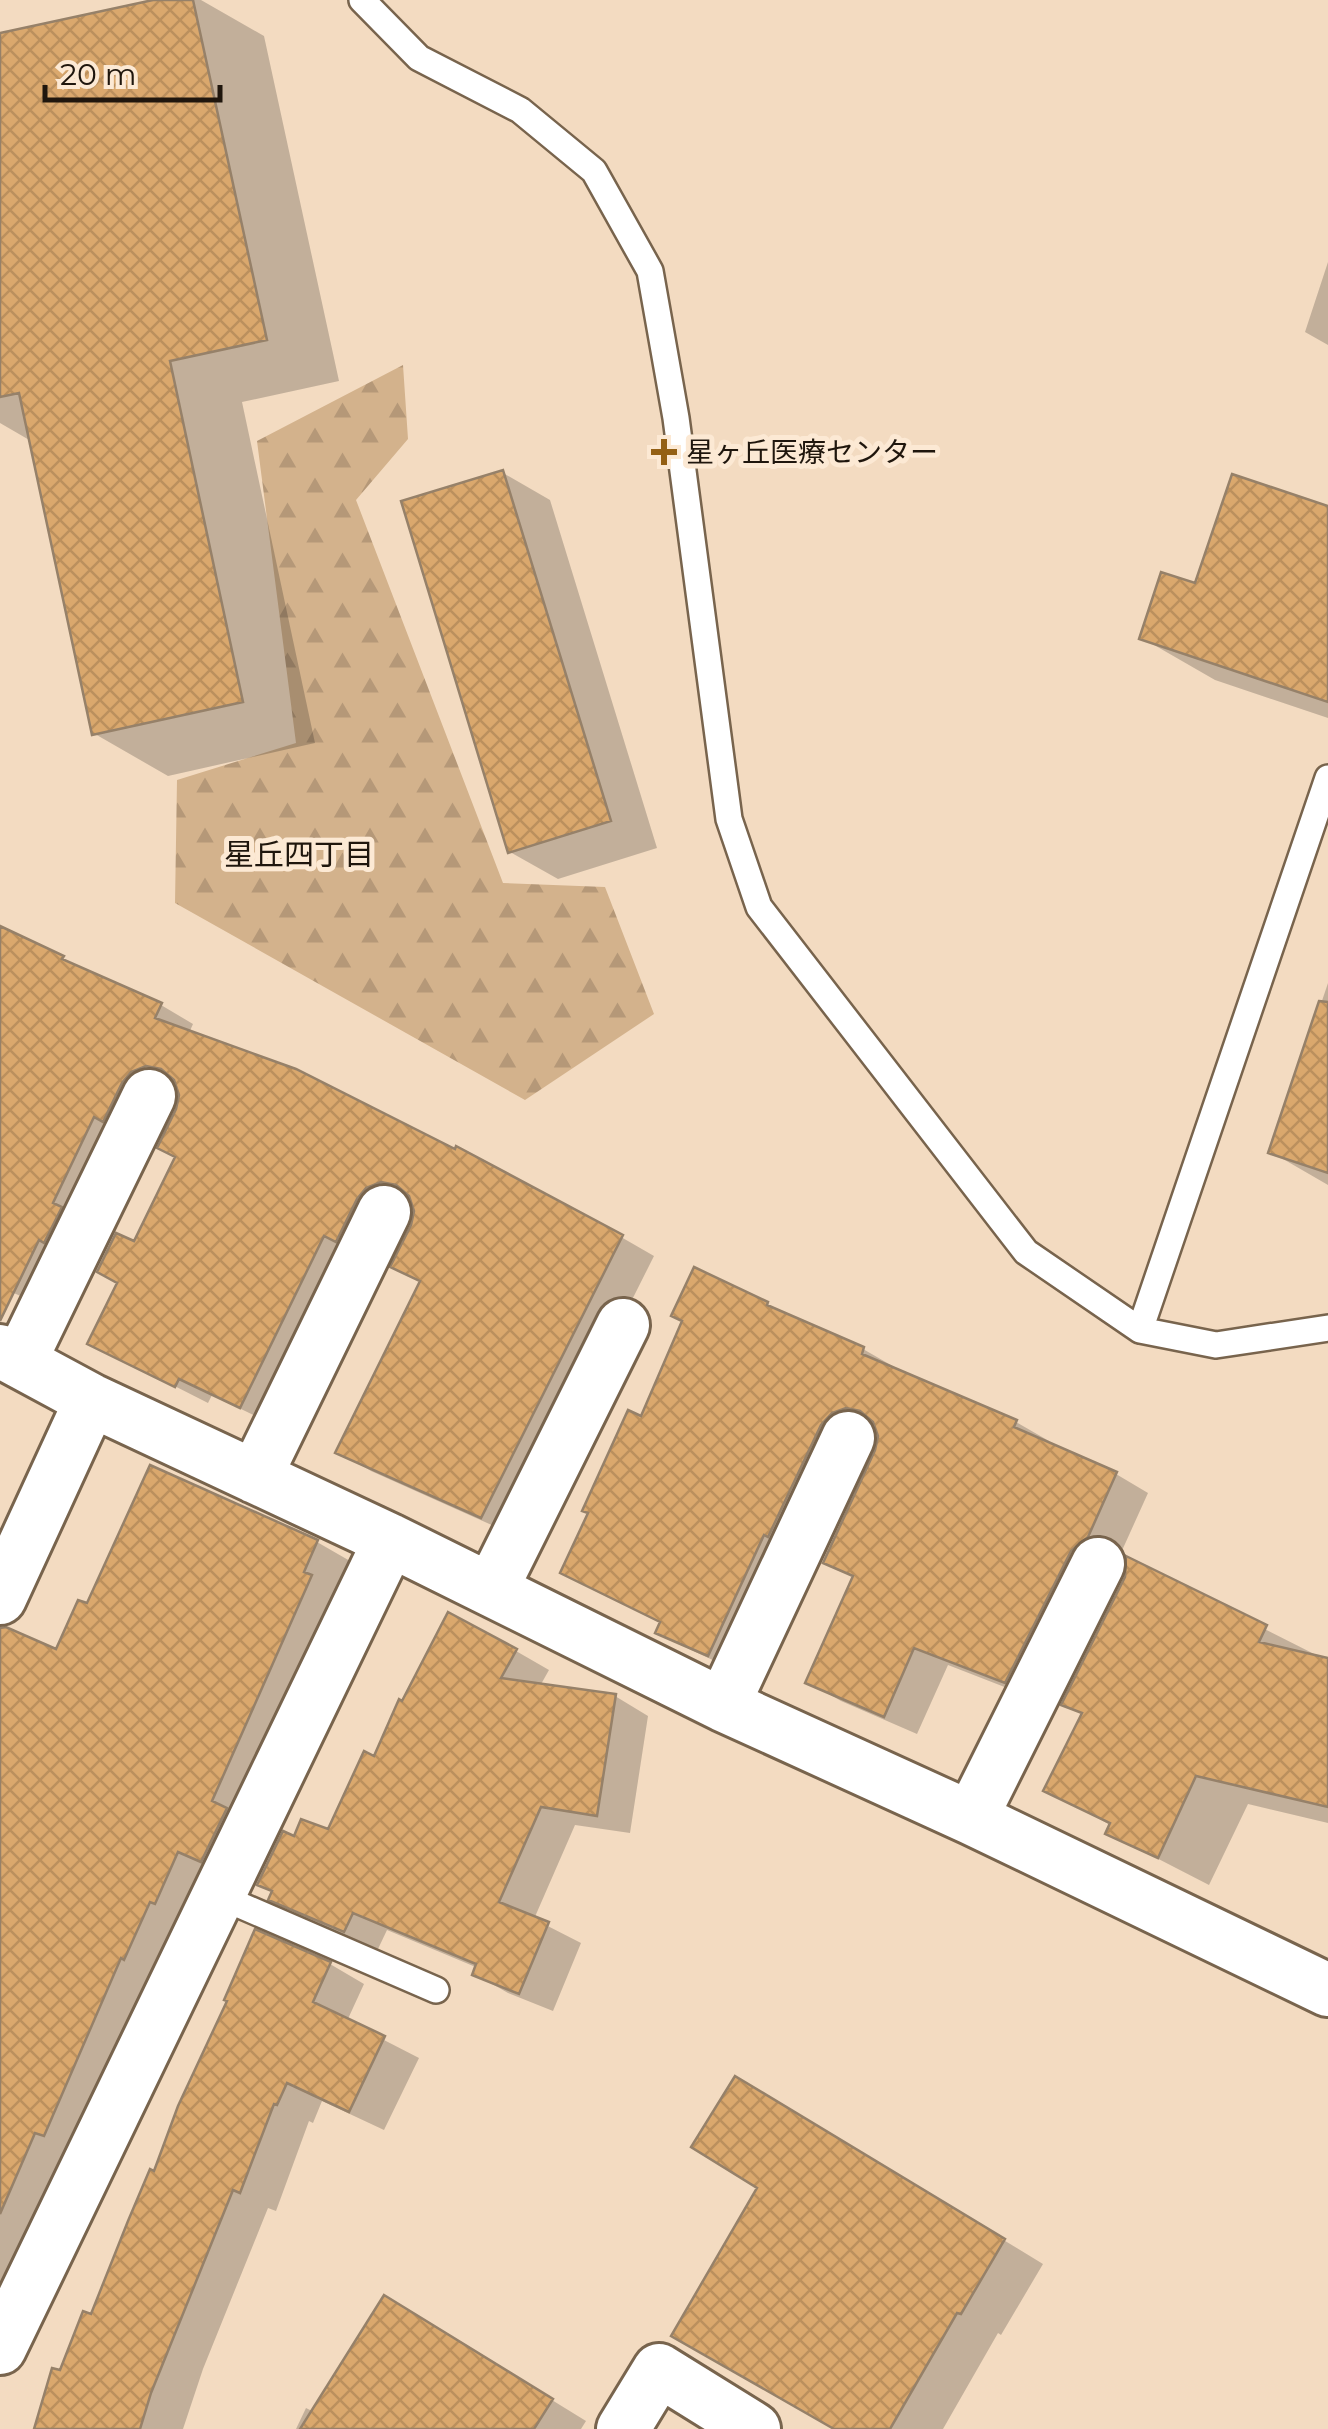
<svg xmlns="http://www.w3.org/2000/svg" width="1328" height="2429" font-family="Montserrat,'Noto Sans JP',sans-serif">
<defs>
<pattern id="forest-firs" width="22" height="20" patternUnits="userSpaceOnUse" patternTransform="scale(2.5)"><rect width="22" height="20" fill="#d3b28c"/><path d="M5 1l3.5 6h-7zM16 11l3.5 6h-7z" fill="#b59878"/></pattern>
<pattern id="building-cross-hatch" width="8" height="8" patternUnits="userSpaceOnUse" patternTransform="scale(2.5)"><rect width="8" height="8" fill="#daa86d"/><path d="M0 0l8 8M0 8l8-8" fill="none" stroke="#bb905d"/></pattern>
</defs>
<rect width="100%" height="100%" fill="#f3dbc1"/>
<!-- forest -->
<path fill="url(#forest-firs)" d="M403,365L408,439L356,500L503,883L605,887L654,1014L525,1100L175,903L177,780L296,743L257,441Z"/>
<!-- shadow -->
<path fill="#0003" d="M165,0H201L264,36L339,381L242,402L315,743L168,776L95,734L31,441L0,423V36Z
M1328,262V345L1305,332Z
M503,473L550,500L657,848L558,879L510,852Z
M1328,508V718L1215,680L1142,638L1197,587Z
M0,931L161,1005L193,1024L189,1033L621,1237L654,1256L514,1535L371,1471L339,1452L422,1283L394,1266L413,1226L416,1211L413,1201L401,1205L274,1425L212,1395L208,1403L90,1343L178,1157L181,1095L178,1085L165,1090L48,1308L0,1287Z
M1328,983V1185L1271,1152Z
M767,1304L863,1349L896,1368L895,1371L1016,1422L1049,1441L1048,1444L1116,1474L1148,1493L1120,1555L1038,1700L948,1665L917,1734L841,1701L808,1682L855,1578L826,1562L878,1451L880,1434L877,1427L863,1432L741,1673L691,1650L658,1632L662,1623L563,1572L642,1420Z
M151,1468L317,1542L350,1561L0,2308V1731L88,1607Z
M1128,1560L1328,1661V1823L1248,1804L1209,1885L1108,1833L1112,1826L1047,1790L1084,1715L1064,1704L1127,1578Z
M516,1651L549,1670L540,1686L615,1696L648,1716L630,1833L575,1825L534,1919L581,1943L553,2011L508,1993L475,1974L478,1968L387,1930L378,1949L304,1918L271,1898L296,1840L329,1832L375,1759Z
M330,1964L364,1984L347,2021L419,2058L384,2130L322,2101L313,2123L309,2121L276,2211L268,2208L203,2369L183,2429H37L62,2373L93,2318L156,2174Z
M776,2102L1043,2264L1001,2335L998,2333L943,2429H838L760,2187Z
M419,2318L586,2421L581,2429H296L306,2408L314,2412Z"/>
<!-- building -->
<path fill="url(#building-cross-hatch)" stroke="#968169" stroke-width="2.5" d="M153,0H193L267,340L170,361L243,702L92,735L19,393L0,397V33Z
M503,470L611,821L508,853L401,501Z
M1232,474L1328,506V702L1139,639L1161,572L1195,583Z
M0,926L64,956L62,959L162,1003L155,1018L296,1069L455,1149L456,1146L623,1235L481,1518L335,1453L420,1281L390,1267L411,1225L414,1211L409,1196L396,1185L381,1182L366,1188L357,1199L336,1242L324,1236L240,1408L179,1379L175,1387L87,1344L117,1283L97,1272L116,1233L134,1241L175,1157L157,1148L176,1109L179,1095L174,1080L161,1069L146,1066L131,1072L122,1083L103,1122L94,1117L53,1203L62,1207L44,1243L39,1240L0,1321Z
M1319,1001L1328,1002V1173L1268,1153Z
M694,1267L768,1302L767,1305L864,1347L862,1354L1017,1420L1014,1427L1117,1472L1088,1537L1071,1551L1005,1683L914,1648L884,1717L805,1683L853,1576L823,1563L875,1450L878,1436L873,1422L860,1411L846,1408L832,1413L821,1425L768,1537L764,1535L708,1656L655,1633L660,1622L560,1573L588,1513L582,1511L628,1410L641,1416L682,1321L671,1316Z
M150,1465L318,1540L304,1572L312,1575L212,1801L227,1808L201,1862L178,1852L155,1904L150,1902L124,1960L121,1958L44,2136L35,2133L0,2214V1628L6,1627L56,1649L78,1600L87,1603Z
M1126,1556L1267,1625L1259,1642L1328,1658V1807L1196,1776L1158,1858L1105,1834L1110,1823L1043,1791L1082,1713L1061,1705L1125,1577Z
M448,1612L517,1649L501,1678L616,1694L597,1816L541,1807L499,1902L549,1922L519,1994L472,1975L476,1964L353,1913L344,1932L268,1900L272,1891L257,1885L283,1831L294,1836L301,1819L328,1829L364,1751L374,1756L399,1699L402,1701Z
M255,1929L331,1962L313,2002L385,2036L349,2112L287,2083L277,2105L274,2104L240,2193L233,2190L151,2393L140,2429H34L52,2368L60,2370L83,2311L91,2314L128,2221L150,2169L154,2171L178,2106L227,2001L224,2000Z
M735,2076L1005,2239L961,2314L957,2313L890,2429H834L671,2336L757,2188L691,2147Z
M384,2295L553,2399L534,2429H300Z"/>
<g fill="none" stroke-linecap="round" stroke-linejoin="round">
<!-- service casing -->
<g stroke="#78644d" stroke-width="30">
<path id="service" d="M362,0L419,58L520,110L594,171L650,271L676,418L729,819L759,907L1026,1252L1140,1330L1216,1345L1328,1328
M1140,1330L1328,778
M219,1896L436,1990"/>
</g>
<!-- minor casing -->
<g stroke="#78644d" stroke-width="58">
<path id="minor" d="M0,1351L91,1400L390,1540L723,1705L971,1818L1328,1990
M20,1361L149,1096
M255,1477L384,1212
M491,1590L623,1325
M0,1598L91,1400
M723,1705L848,1438
M971,1818L1098,1564
M0,2348L390,1540
M623,2429L659,2370L754,2429"/>
</g>
<!-- service -->
<use href="#service" stroke="#fff" stroke-width="25"/>
<!-- minor -->
<use href="#minor" stroke="#fff" stroke-width="52"/>
</g>
<!-- markers -->
<path fill="#946014" stroke="#fce9d4" stroke-width="4" d="M659 437h10v10h10v10h-10v10h-10v-10h-10v-10h10z"/>
<g text-anchor="middle" dominant-baseline="central" stroke-width="10" stroke-linejoin="round" paint-order="stroke">
<!-- poi labels -->
<g font-size="28" fill="#1f160d" stroke="#fce9d4" text-anchor="start">
<text x="686" y="452">星ヶ丘医療センター</text>
</g>
<!-- neighbourhood labels -->
<g font-size="30" fill="#1f160d" stroke="#fce9d4">
<text x="299" y="854">星丘四丁目</text>
</g>
</g>
<!-- scale -->
<path d="M45 85v15h175v-15" fill="none" stroke="#1f160d" stroke-width="5"/>
<text x="60" y="85" font-size="30" fill="#1f160d" stroke="#fce9d4" stroke-width="8" paint-order="stroke">20 m</text>
</svg>
